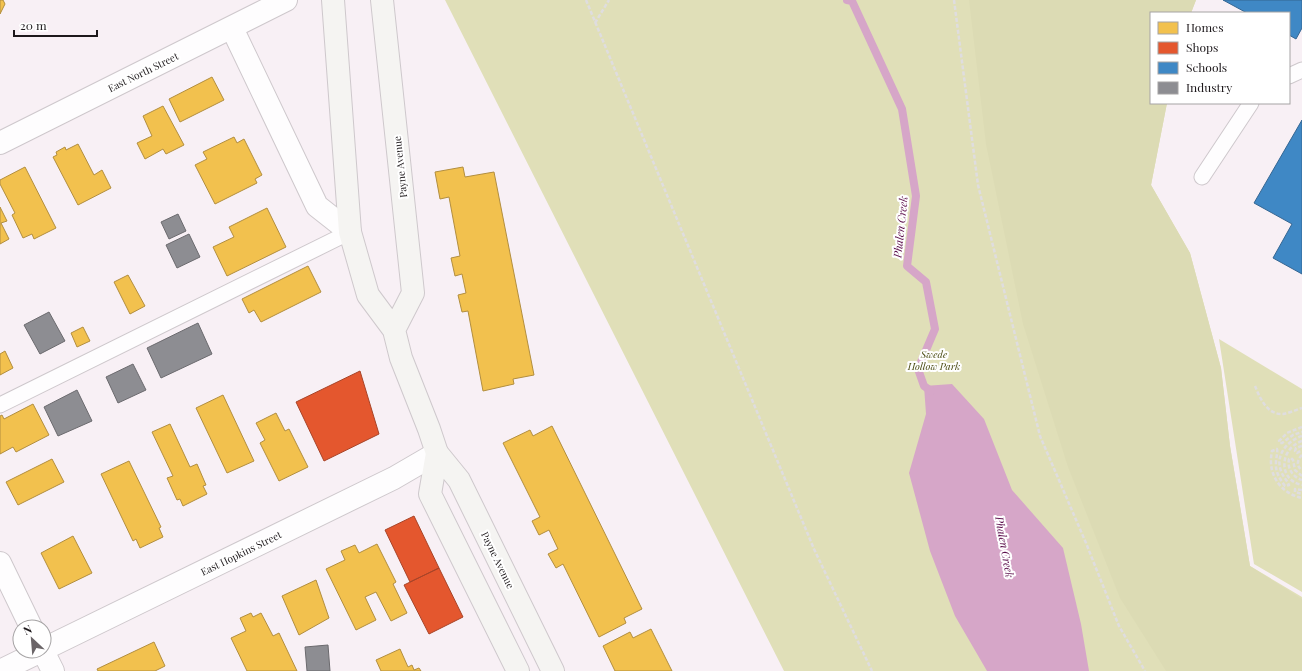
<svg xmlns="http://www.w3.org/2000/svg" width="1302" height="671" font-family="'Playfair Display',serif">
<rect width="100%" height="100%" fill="#f8f0f5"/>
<!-- green -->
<path fill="#e0dfb8" d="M445,0H1196L1191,13H1151V103H1167L1151,185L1190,253L1221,368L1230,446L1250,566L1302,597V671H784Z
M1219,339L1302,389V592L1254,564Z"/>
<!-- forest -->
<path fill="#dcdbb4" d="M969,0H1196L1191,13H1151V103H1167L1151,185L1190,253L1221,368L1230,446L1250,566L1302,599V671H1166L1120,598L1068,467L1023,324L986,144Z"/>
<!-- water -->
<path fill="#d6a6c8" d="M952,384L984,419L1012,490L1063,548L1081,624L1089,671H987L955,616L930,551L909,473L926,414L924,386Z"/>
<!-- homes -->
<path fill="#f2c14e" stroke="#b28e3f" d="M0,0H3L5,4L0,14Z
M212,77L224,100L180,122L169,99Z
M163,106L184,145L166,154L163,149L145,159L137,143L152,136L143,116Z
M234,137L237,143L244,139L262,175L255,179L257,183L215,204L195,165L207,159L203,152Z
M78,144L94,175L102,170L111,188L78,205L53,157L57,155L56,152L65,147L66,150Z
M25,167L56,228L34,239L32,234L23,238L12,215L15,213L0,184V180Z
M463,167L465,177L494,172L534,375L513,379L514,384L483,391L468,311L462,312L458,295L466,293L462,274L455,276L451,258L460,256L449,197L440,199L435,172Z
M0,207L7,221L1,223L9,239L0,244Z
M267,208L286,247L227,276L213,247L234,237L229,227Z
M308,266L321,292L261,322L254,310L249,313L242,299Z
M128,275L145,306L130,314L114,282Z
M83,327L90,341L77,347L71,333Z
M5,351L13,368L0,375V354Z
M223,395L254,461L227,473L196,408Z
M33,404L49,435L16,452L13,447L0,454V416L2,415L4,419Z
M276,413L285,431L289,429L308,467L279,481L260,443L265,440L256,423Z
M170,424L190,467L197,464L206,485L203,486L207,494L183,506L180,499L177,500L167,478L173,476L152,432Z
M552,426L642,609L624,618L626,623L599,637L563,564L556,568L548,554L558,549L549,530L539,535L532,521L540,517L503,443L530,430L533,436Z
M52,459L64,482L18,505L6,482Z
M129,461L161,527L159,528L163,537L140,548L136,539L133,541L101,474Z
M73,536L92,573L59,589L41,553Z
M377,544L396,582L393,584L407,613L391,621L376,592L365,597L376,620L356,630L326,569L345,560L341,551L355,545L359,553Z
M316,580L329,618L299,635L282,596Z
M251,613L253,617L261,613L273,636L279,633L297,671H247L231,638L246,631L240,618Z
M651,629L672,671H615L603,646L630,632L633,638Z
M154,642L165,666L155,671H98L97,669Z
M400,649L408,667L412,665L414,670L419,668L421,671H381L376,660Z"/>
<!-- shops -->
<path fill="#e4572e" stroke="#a84428" d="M360,371L379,434L324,461L296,402Z
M414,516L439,568L410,582L385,530Z
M439,568L463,617L429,634L404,585Z"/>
<!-- schools -->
<path fill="#3f88c5" stroke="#356692" d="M1223,0H1302V28L1296,39L1289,35V13H1247Z
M1302,120V274L1273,258L1292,224L1254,203Z"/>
<!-- industry -->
<path fill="#8d8d92" stroke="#6b6a6e" d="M178,214L186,231L169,239L161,222Z
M189,234L200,257L177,268L166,245Z
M49,312L65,341L40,354L24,325Z
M198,323L212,354L161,378L147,348Z
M133,364L146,390L118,403L106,377Z
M77,390L92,421L58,436L44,407Z
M328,645L330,671H307L305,647Z"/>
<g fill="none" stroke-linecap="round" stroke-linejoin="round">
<!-- stream -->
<path stroke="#d6a6c8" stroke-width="8" d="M847,0L852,1L902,109L916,196L907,266L926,282L935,329L918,369L924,386L931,391"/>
<!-- lane casing -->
<g stroke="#cec8cc" stroke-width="17">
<path id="lane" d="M1289,76L1302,70
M1202,177L1251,103
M0,405L350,232"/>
</g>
<!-- street casing -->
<g stroke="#cec8cc" stroke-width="24">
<path id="street" d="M232,28L317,206L350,232
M0,143L286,0
M0,563L31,627
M44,649L394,478L437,453
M43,651L53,671
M0,671L41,651"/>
</g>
<!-- secondary casing -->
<g stroke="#cec8cc" stroke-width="24">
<path id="secondary" d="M333,0L350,232L368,295L394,330L401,358L429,429L437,453L459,480L553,671
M382,0L413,293L394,330
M437,453L430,494L518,671"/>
</g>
<!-- path -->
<path stroke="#dfdddf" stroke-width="2.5" stroke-dasharray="4 2" stroke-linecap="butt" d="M586,0L814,549L872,671
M954,0L978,185L1040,436L1086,543L1119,626L1145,671
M595,23L609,0
M1255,386C1260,398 1267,415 1283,414C1289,413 1296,410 1302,408
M1302,427L1287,433L1279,441L1280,443H1282L1293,435L1302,432
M1302,436C1287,441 1275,455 1281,471C1283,477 1287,480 1289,485L1285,486C1280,479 1275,472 1276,462C1276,457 1278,453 1277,449L1272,451C1267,474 1280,493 1302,498
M1302,441C1279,449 1278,480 1302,485
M1302,446L1296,448L1295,451L1297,453L1302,450
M1302,455C1297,460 1296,466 1302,470
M1302,476L1295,470L1293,460L1291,458L1289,459C1287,469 1293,477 1302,480
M1302,490L1295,489V492L1302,494"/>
<!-- lane -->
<use href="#lane" stroke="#fefdfe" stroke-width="15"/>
<!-- street -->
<use href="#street" stroke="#fefdfe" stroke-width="22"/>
<!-- secondary -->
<use href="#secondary" stroke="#f5f4f2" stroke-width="22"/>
</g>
<g text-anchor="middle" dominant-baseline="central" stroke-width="4" stroke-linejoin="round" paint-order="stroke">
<!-- street labels -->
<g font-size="10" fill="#1d181b" stroke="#fff">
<text transform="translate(143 72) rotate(-26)">East North Street</text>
<text transform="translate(400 167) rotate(-96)">Payne Avenue</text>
<text transform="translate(241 553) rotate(-26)">East Hopkins Street</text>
<text transform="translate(498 560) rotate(64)">Payne Avenue</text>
</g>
<!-- park labels -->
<g font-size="10" font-style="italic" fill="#494a11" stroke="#fff">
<text x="934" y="354">Swede<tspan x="934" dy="12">Hollow Park</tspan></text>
</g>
<!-- water labels -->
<g font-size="11" font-style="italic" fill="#5b0e4b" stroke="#fff">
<text transform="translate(900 227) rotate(-84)">Phalen Creek</text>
<text transform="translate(1005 547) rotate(80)">Phalen Creek</text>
</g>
</g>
<!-- legend -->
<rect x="1150" y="12" width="140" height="92" fill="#ffffff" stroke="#a5a3a4"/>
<rect x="1158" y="22" width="20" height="12" fill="#f2c14e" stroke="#a5a3a4"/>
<text x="1186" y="32" font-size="12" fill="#1d181b">Homes</text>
<rect x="1158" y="42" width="20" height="12" fill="#e4572e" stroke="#a5a3a4"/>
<text x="1186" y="52" font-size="12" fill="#1d181b">Shops</text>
<rect x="1158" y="62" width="20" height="12" fill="#3f88c5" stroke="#a5a3a4"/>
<text x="1186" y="72" font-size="12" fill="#1d181b">Schools</text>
<rect x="1158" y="82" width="20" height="12" fill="#8d8d92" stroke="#a5a3a4"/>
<text x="1186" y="92" font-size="12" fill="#1d181b">Industry</text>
<!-- north arrow -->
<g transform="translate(32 639) rotate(334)"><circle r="19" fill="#ffffff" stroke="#a5a3a4"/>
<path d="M0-3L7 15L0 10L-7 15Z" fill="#6a6467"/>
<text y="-6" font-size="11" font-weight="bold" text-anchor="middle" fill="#1d181b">N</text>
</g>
<!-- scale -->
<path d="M14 30v6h83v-6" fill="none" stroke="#1d181b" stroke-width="2"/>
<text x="20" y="30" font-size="12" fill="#1d181b" stroke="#ffffff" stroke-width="3" paint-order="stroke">20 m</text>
</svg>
